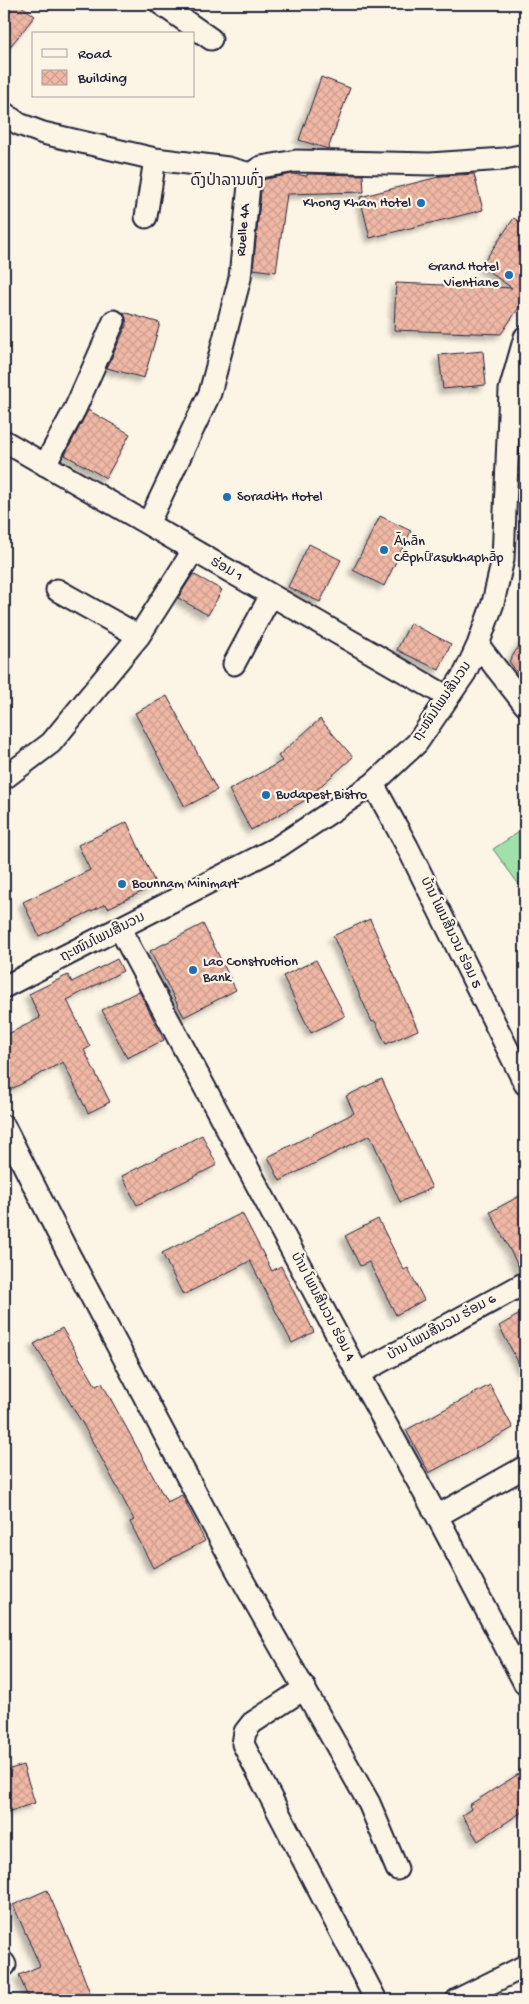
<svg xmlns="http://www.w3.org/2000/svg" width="529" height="2004" font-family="'Gochi Hand','Noto Sans Lao',sans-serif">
<defs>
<pattern id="building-cross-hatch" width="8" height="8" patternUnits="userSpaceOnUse" patternTransform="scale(1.25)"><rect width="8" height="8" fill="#f0b8a5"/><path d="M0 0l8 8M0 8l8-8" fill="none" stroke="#ce9e8f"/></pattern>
<filter id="shadow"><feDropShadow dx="-4.5" dy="4.5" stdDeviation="2.5" flood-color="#0004"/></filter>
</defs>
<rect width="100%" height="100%" fill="#fcf5e5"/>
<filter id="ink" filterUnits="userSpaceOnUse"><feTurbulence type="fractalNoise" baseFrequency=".02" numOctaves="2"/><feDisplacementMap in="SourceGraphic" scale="10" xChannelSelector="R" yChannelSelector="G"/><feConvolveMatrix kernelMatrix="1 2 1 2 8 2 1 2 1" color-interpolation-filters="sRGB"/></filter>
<g filter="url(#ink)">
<!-- green -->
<path fill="#a0e0aa" stroke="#618172" d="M525,828V893L493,849Z"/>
<!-- building -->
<path fill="url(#building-cross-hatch)" stroke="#22223b" filter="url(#shadow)" d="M4,4H19L35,16L4,54Z
M321,77L350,88L328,149L299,140Z
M293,174L307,176V174L363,175L364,192L287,194L276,272L253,269L262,181L266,179Z
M474,174L483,210L370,238L360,197L442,176Z
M514,218L525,226V299L501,334L394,330L396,283L512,288L481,266Z
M123,312L160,323L144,378L107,368L126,326V319Z
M483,351L486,385L443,389L439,355Z
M88,410L130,434L106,478L65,455Z
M380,516L411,531L384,586L353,570Z
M309,544L341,560L320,602L288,587Z
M193,574L222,590L208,615L178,598Z
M410,623L451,644L439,670L397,650Z
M525,637V684L509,661Z
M167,696L217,790L185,807L135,713Z
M320,719L353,757L304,801L251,830L229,790L282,761L278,756Z
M127,822L156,885L108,908L106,904L39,936L23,902L90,870L78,845Z
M370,919L418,1030L386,1044L375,1021L372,1022L333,936Z
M203,924L236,990L184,1017L150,951Z
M117,959L123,971L67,1000L90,1047L84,1050L110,1102L88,1113L63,1062L4,1093V1036L40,1018L29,994L68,975L72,982Z
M316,960L345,1016L311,1033L283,976Z
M139,991L164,1040L127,1058L102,1010Z
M382,1079L432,1188L400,1202L370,1135L280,1181L268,1157L354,1113L346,1096Z
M202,1135L217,1165L137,1205L122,1176Z
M525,1193V1219L520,1222L525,1232V1271H521L490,1212Z
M242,1213L272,1271L281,1266L314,1332L292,1343L250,1261L183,1295L162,1253Z
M378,1219L404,1270L408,1268L424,1300L396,1315L369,1262L360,1266L345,1236Z
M525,1311V1375L499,1326Z
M62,1328L96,1386L102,1383L167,1502L182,1495L205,1541L153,1568L130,1522L134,1520L118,1489L84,1426L34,1344Z
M490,1385L513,1428L429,1473L406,1430Z
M23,1765L35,1803L4,1813V1771Z
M525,1770V1810L478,1841L462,1815L471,1809L469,1805Z
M47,1890L70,1942L93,2000H29L19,1975L40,1966L13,1905Z"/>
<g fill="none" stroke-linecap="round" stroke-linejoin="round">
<!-- minor casing -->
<g stroke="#22223b" stroke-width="25">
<path id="minor" d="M161,4L211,39
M4,113L19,124L43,133L155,159L228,168L250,174L240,278L210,393L148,524
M250,174L261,167L296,161L430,164L504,159L525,155
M146,217L155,159
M4,441L448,697
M45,465L75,409L114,321
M57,590L139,636
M478,645L525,705
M234,664L271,595
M6,777L51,743L139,636L193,551
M373,784L407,846L525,1084
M120,929L358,1374L437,1516L525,1684
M4,987L278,847L373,784L417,743L465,673L478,645L493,603L503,559L510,390L525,337
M4,1126L66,1249L234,1565L369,1803L397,1869
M358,1374L525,1283
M437,1516L525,1467
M305,1688L252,1723L245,1732L243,1744L376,2000
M4,1963L5,1965
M457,2000L525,1966"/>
</g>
<!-- minor -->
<use href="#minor" stroke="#fcf5e5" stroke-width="21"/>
</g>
</g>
<!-- markers -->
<g fill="#1f6fb2" stroke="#fcf5e5" stroke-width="2">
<circle cx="421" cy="203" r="5"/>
<circle cx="509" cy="275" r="5"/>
<circle cx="227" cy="497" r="5"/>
<circle cx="384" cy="550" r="5"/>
<circle cx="266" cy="795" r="5"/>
<circle cx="122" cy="884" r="5"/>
<circle cx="193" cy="970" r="5"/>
</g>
<g text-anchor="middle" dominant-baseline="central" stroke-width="4.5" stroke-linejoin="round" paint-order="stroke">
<!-- poi labels -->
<g font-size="14" fill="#22223b" stroke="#fcf5e5" text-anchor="start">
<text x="411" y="203" text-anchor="end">Khong Kham Hotel</text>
<text x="499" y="267" text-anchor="end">Grand Hotel<tspan x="499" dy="16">Vientiane</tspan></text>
<text x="237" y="497">Soradith Hotel</text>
<text x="394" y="542">Āhān<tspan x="394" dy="16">Cēphư̄asukhaphāp</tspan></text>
<text x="276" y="795">Budapest Bistro</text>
<text x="132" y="884">Bounnam Minimart</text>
<text x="203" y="962">Lao Construction<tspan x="203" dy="16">Bank</tspan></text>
</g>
<!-- street labels -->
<g font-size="14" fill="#22223b" stroke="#fcf5e5">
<text transform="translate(244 230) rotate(-85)">Ruelle 4A</text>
<text transform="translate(226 570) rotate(30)">ຮ່ອມ 1</text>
<text transform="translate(443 702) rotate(-56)">ຖະໜົນໂພນສີນວນ</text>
<text transform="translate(450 933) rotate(64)">ບ້ານ ໂພນສີນວນ ຮ່ອມ 5</text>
<text transform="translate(103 938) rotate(-27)">ຖະໜົນໂພນສີນວນ</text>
<text transform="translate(322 1307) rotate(62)">ບ້ານ ໂພນສີນວນ ຮ່ອມ 4</text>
<text transform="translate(442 1328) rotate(-29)">ບ້ານ ໂພນສີນວນ ຮ່ອມ 6</text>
</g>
<!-- quarter labels -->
<g font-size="16" fill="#22223b" stroke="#fcf5e5">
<text x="227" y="182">ດົງປ່າລານທົ່ງ</text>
</g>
</g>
<!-- margin -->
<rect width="529" height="2004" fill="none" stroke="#fcf5e5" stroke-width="20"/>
<rect x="10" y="10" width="509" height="1984" fill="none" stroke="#22223b" stroke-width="2" filter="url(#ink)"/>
<!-- legend -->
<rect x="32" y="32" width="162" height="65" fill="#fcf5e5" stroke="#a5a1a1"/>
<rect x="42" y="49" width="25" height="8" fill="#fcf5e5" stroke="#a5a1a1"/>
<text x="78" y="58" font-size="15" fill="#22223b">Road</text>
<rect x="42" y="70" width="25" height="15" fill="url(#building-cross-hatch)" stroke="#a5a1a1"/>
<text x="78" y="82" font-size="15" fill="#22223b">Building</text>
</svg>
